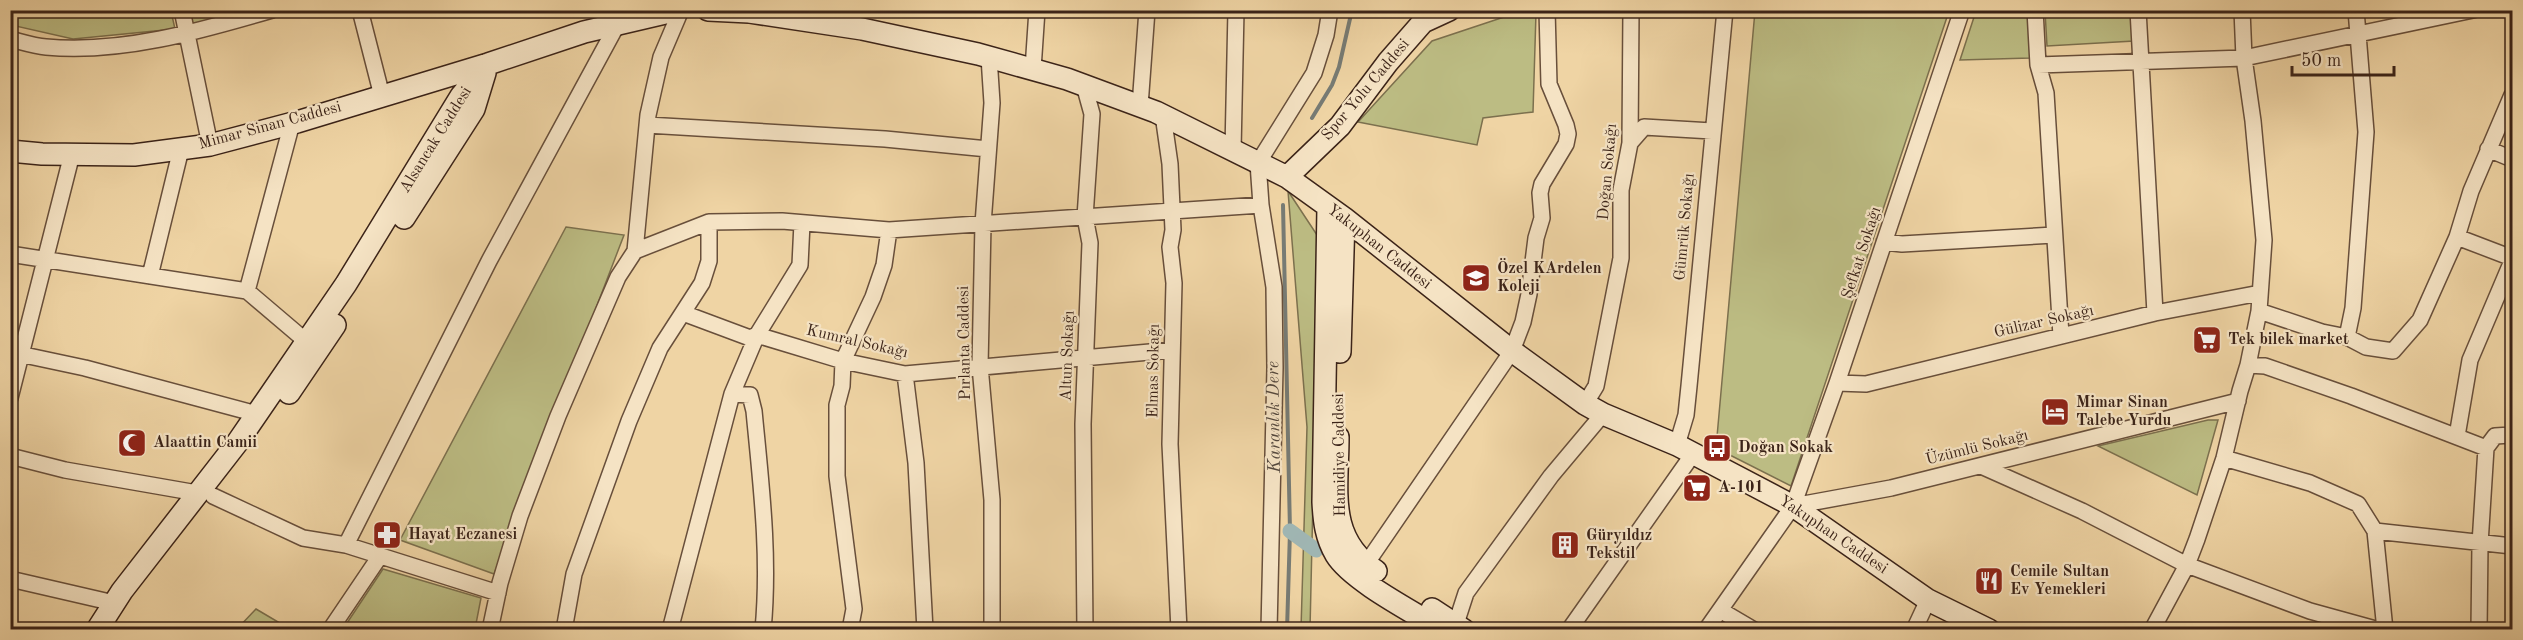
<svg xmlns="http://www.w3.org/2000/svg" width="2523" height="640" font-family="'Old Standard TT',serif">
<rect width="100%" height="100%" fill="#efd4a4"/>
<filter id="stains"><feTurbulence type="fractalNoise" baseFrequency=".00333" numOctaves="4"/><feColorMatrix values="0 0 0 0 .2 0 0 0 0 .09 0 0 0 0 .02 0 0 0 .5 -.17"/></filter>
<radialGradient id="worn" r=".72"><stop offset=".6" stop-color="#630" stop-opacity="0"/><stop offset="1" stop-color="#630" stop-opacity=".3"/></radialGradient>
<!-- green -->
<path fill="#bcbc83" stroke="#7c704e" stroke-width="1.5" d="M188,10L264,11L192,29Z
M10,11H171L175,29L73,39L11,25Z
M1755,11H1949L1791,486L1716,448Z
M1976,11H2028L2030,58L1960,60Z
M2045,11H2132L2134,41L2047,46Z
M1519,12L1536,13L1533,112L1483,118L1477,145L1358,122L1432,41Z
M1288,191L1319,238L1310,629H1301L1307,427Z
M566,227L624,235L494,574L400,540Z
M2208,420H2218L2197,495L2098,446Z
M383,569L481,598L475,629H343Z
M256,609L290,629H237Z"/>
<g fill="none" stroke-linecap="round" stroke-linejoin="round">
<!-- stream -->
<path stroke="#777b74" stroke-width="4" d="M1312,118L1332,85L1339,67L1352,10
M1283,205L1290,531L1287,630"/>
<!-- canal -->
<path stroke="#9fb5b2" stroke-width="15" d="M1290,531L1316,550"/>
<!-- street casing -->
<g stroke="#684f3b" stroke-width="18">
<path id="street" d="M182,10L210,145
M360,10L382,96
M2035,10L2038,65L2046,93L2061,336
M2138,10L2155,313
M2242,10L2244,58L2253,121L2264,240L2259,311L2248,365
M10,39C22,42 34,46 46,47C122,54 200,31 272,10
M989,57L992,103L983,224L980,366L992,500V630
M2038,65L2244,58L2473,10
M1033,69L1037,10
M1084,85L1092,114L1085,217L1090,243L1083,424L1085,630
M1140,106L1147,10
M1163,115L1170,164L1173,230L1170,247L1174,283L1170,444L1179,630
M647,125L885,139L988,149
M1630,143L1644,127L1712,131
M2488,149L2512,159
M1233,150L1236,10
M2457,237L2512,258
M1884,242L1902,244L2054,235
M635,251L648,115L661,57L681,10
M10,254L247,291L307,342
M150,276L181,149
M247,291L292,123
M2259,311L2322,332L2347,337L2366,347L2393,351L2420,320L2457,237L2471,191L2512,95
M683,313L750,338L757,335L843,361L905,374L1172,350
M2347,337L2353,308L2366,132L2356,10
M10,352L85,368L257,414
M905,374L916,463L925,630
M1837,383L1866,384L2155,313L2260,293
M732,394L750,395L754,411C761,484 770,556 763,630
M10,398L72,154
M1585,404L1596,386L1621,258V190L1630,143L1631,10
M2457,436L2470,360L2512,261
M1677,445L1686,415L1689,386L1725,10
M2486,448L2495,436L2511,435L2512,433
M10,456L65,470L197,493
M2224,458L2310,483L2358,504L2375,531L2385,630
M1981,466L2082,511L2187,565L2310,611L2379,630
M213,496L303,538L346,545L489,261L617,25
M1793,506L1891,488L2238,401
M2375,531L2512,546
M346,545L498,593
M1362,570L1512,351L1523,322L1529,294L1536,238L1542,218L1540,193L1542,184L1566,144L1568,134L1566,125L1549,84L1547,10
M10,579L114,603
M1720,610L1754,630
M330,630L380,556
M490,630L500,583L520,516L558,416L618,277L635,251L709,222L782,221L889,230L1261,205
M564,630L574,574L629,421L660,348L702,283L709,261V222
M670,630L732,394L757,335L800,265L802,223
M850,630L854,609L837,476V405L842,386L843,361L873,297L884,265L889,230
M1269,630L1275,368L1274,287L1261,205L1258,163L1314,73L1326,35L1330,10
M1454,630L1466,593L1551,476L1603,414
M1569,630L1693,454
M1706,630L1793,506L1837,383L1962,10
M1914,630L1928,600
M2152,630L2187,565L2197,539L2224,458L2240,391L2248,365L2265,366L2351,396L2486,448L2480,544L2479,630"/>
</g>
<!-- secondary casing -->
<g stroke="#3b2318" stroke-width="24">
<path id="secondary" d="M708,10L749,12L862,29L978,54L1067,79L1156,112L1287,177L1344,218L1512,351L1585,404L1603,414L1677,445L1793,506L1928,600L1989,630
M10,151L42,154L134,155L210,145L297,122L488,64L584,32L678,10
M1287,177L1340,126L1388,62L1423,22L1449,10
M1328,207L1323,502C1324,522 1326,538 1336,555C1352,581 1415,613 1442,630
M404,218L474,109L485,73
M1340,352L1344,218
M289,393L335,325
M1338,437C1338,490 1326,538 1376,571
M1432,609L1464,630
M97,630L122,591L237,443L346,284L461,96L488,64"/>
</g>
<!-- street -->
<use href="#street" stroke="#f5e3c4" stroke-width="15"/>
<!-- secondary -->
<use href="#secondary" stroke="#f5e3c4" stroke-width="21"/>
</g>
<!-- icons -->
<defs>
<g id="school-square" transform="scale(1.5)"><rect x="-9" y="-9" width="18" height="18" rx="4" fill="#8f2418" stroke="#f5e3c4"/><path d="M0-5L7-2L0 1L-7-2ZM-4 1L0 2.5L4 1V4Q0 6-4 4Z" fill="#fff"/></g>
<g id="supermarket-square" transform="scale(1.5)"><rect x="-9" y="-9" width="18" height="18" rx="4" fill="#8f2418" stroke="#f5e3c4"/><path d="M-6-5.5h2.5l.6 2H6L4.5 2H-2.5L-4.4-4H-6ZM-1.5 3.2a1.3 1.3 0 1 0 .1 0ZM3 3.2a1.3 1.3 0 1 0 .1 0Z" fill="#fff"/></g>
<g id="hotel-square" transform="scale(1.5)"><rect x="-9" y="-9" width="18" height="18" rx="4" fill="#8f2418" stroke="#f5e3c4"/><path d="M-6-4.5h1.5V1H6V5H4.5V3h-9V5H-6ZM-4 0a1.8 1.8 0 1 1 3.6 0ZM.5 0V-2.5h3Q6-2.5 6 0Z" fill="#fff"/></g>
<g id="mosque-square" transform="scale(1.5)"><rect x="-9" y="-9" width="18" height="18" rx="4" fill="#8f2418" stroke="#f5e3c4"/><path d="M3.5-4.9A6 6 0 1 0 3.5 4.9A5 5 0 1 1 3.5-4.9Z" fill="#fff"/></g>
<g id="bus-square" transform="scale(1.5)"><rect x="-9" y="-9" width="18" height="18" rx="4" fill="#8f2418" stroke="#f5e3c4"/><path d="M-5-6H5V4H4V6H2V4H-2V6H-4V4H-5ZM-3.5-4V0h7V-4ZM-3.5 1.2v1.5H-2V1.2ZM2 1.2v1.5H3.5V1.2Z" fill="#fff"/></g>
<g id="pharmacy-square" transform="scale(1.5)"><rect x="-9" y="-9" width="18" height="18" rx="4" fill="#8f2418" stroke="#f5e3c4"/><path d="M-2-6h4v4h4v4h-4v4h-4v-4h-4v-4h4Z" fill="#fff"/></g>
<g id="building-square" transform="scale(1.5)"><rect x="-9" y="-9" width="18" height="18" rx="4" fill="#8f2418" stroke="#f5e3c4"/><path d="M-4-6H4V6H1V3H-1V6H-4ZM-2.5-4.3h1.7v1.8h-1.7ZM.8-4.3h1.7v1.8H.8ZM-2.5-1h1.7V.8h-1.7ZM.8-1h1.7V.8H.8Z" fill="#fff"/></g>
<g id="restaurant-square" transform="scale(1.5)"><rect x="-9" y="-9" width="18" height="18" rx="4" fill="#8f2418" stroke="#f5e3c4"/><path d="M-5-6h1v4h1v-4h1v4h1v-4h1v5L-1.5 .5V6h-2V.5L-5-1ZM5-6V6H3V1.5H1.5Q1.5-4 5-6Z" fill="#fff"/></g>
</defs>
<g fill-rule="evenodd">
<use href="#school-square" x="1476" y="278"/>
<use href="#supermarket-square" x="2207" y="340"/>
<use href="#hotel-square" x="2055" y="412"/>
<use href="#mosque-square" x="132" y="443"/>
<use href="#bus-square" x="1717" y="448"/>
<use href="#supermarket-square" x="1697" y="488"/>
<use href="#pharmacy-square" x="387" y="535"/>
<use href="#building-square" x="1565" y="545"/>
<use href="#restaurant-square" x="1989" y="581"/>
</g>
<g text-anchor="middle" dominant-baseline="central" stroke-width="4.5" stroke-linejoin="round" paint-order="stroke">
<!-- street labels -->
<g font-size="16" fill="#3b2318" stroke="#f5e3c4">
<text transform="translate(1366 90) rotate(-50)">Spor Yolu Caddesi</text>
<text transform="translate(270 126) rotate(-15)">Mimar Sinan Caddesi</text>
<text transform="translate(436 140) rotate(-58)">Alsancak Caddesi</text>
<text transform="translate(1608 172) rotate(-85)">Doğan Sokağı</text>
<text transform="translate(1685 227) rotate(-85)">Gümrük Sokağı</text>
<text transform="translate(1379 247) rotate(38)">Yakuphan Caddesi</text>
<text transform="translate(1862 253) rotate(-72)">Şefkat Sokağı</text>
<text transform="translate(2044 322) rotate(-13)">Gülizar Sokağı</text>
<text transform="translate(857 342) rotate(13)">Kumral Sokağı</text>
<text transform="translate(965 343) rotate(-91)">Pırlanta Caddesi</text>
<text transform="translate(1068 356) rotate(-88)">Altun Sokağı</text>
<text transform="translate(1154 371) rotate(-89)">Elmas Sokağı</text>
<text transform="translate(1977 448) rotate(-14)">Üzümlü Sokağı</text>
<text transform="translate(1340 455) rotate(-91)">Hamidiye Caddesi</text>
<text transform="translate(1833 535) rotate(34)">Yakuphan Caddesi</text>
</g>
<!-- poi labels -->
<g font-size="16" font-weight="bold" fill="#3b2318" stroke="#f5e3c4" text-anchor="start">
<text x="1497" y="269">Özel KArdelen<tspan x="1497" dy="18">Koleji</tspan></text>
<text x="2228" y="340">Tek bilek market</text>
<text x="2076" y="403">Mimar Sinan<tspan x="2076" dy="18">Talebe Yurdu</tspan></text>
<text x="153" y="443">Alaattin Camii</text>
<text x="1738" y="448">Doğan Sokak</text>
<text x="1718" y="488">A-101</text>
<text x="408" y="535">Hayat Eczanesi</text>
<text x="1586" y="536">Güryıldız<tspan x="1586" dy="18">Tekstil</tspan></text>
<text x="2010" y="572">Cemile Sultan<tspan x="2010" dy="18">Ev Yemekleri</tspan></text>
</g>
<!-- water labels -->
<g font-size="18" font-style="italic" fill="#54483e" stroke="#f5e3c4">
<text transform="translate(1274 417) rotate(-91)">Karanlık Dere</text>
</g>
</g>
<!-- margin -->
<rect width="2523" height="640" fill="none" stroke="#efd4a4" stroke-width="36"/>
<rect x="12" y="12" width="2499" height="616" fill="none" stroke="#3b2318" stroke-width="3"/>
<rect x="18" y="18" width="2487" height="604" fill="none" stroke="#3b2318" stroke-width="1.5"/>
<!-- scale -->
<path d="M2292 66v9h102v-9" fill="none" stroke="#3b2318" stroke-width="3"/>
<text x="2301" y="66" font-size="18" fill="#3b2318" stroke="#f5e3c4" stroke-width="4.5" paint-order="stroke">50 m</text>
<rect width="100%" height="100%" filter="url(#stains)"/>
<rect width="100%" height="100%" fill="url(#worn)"/>
</svg>
